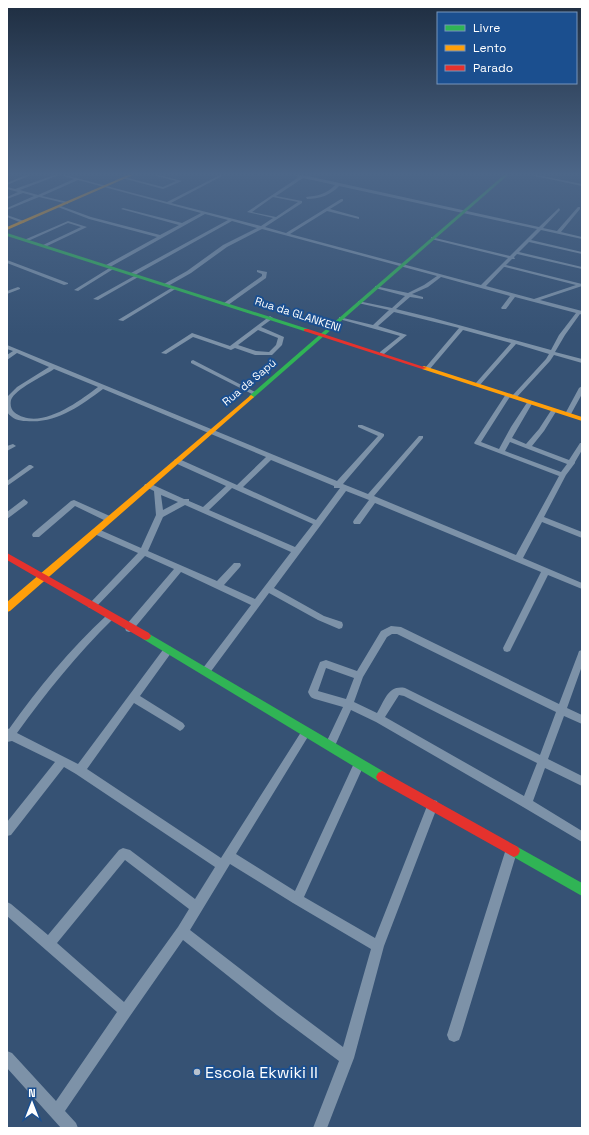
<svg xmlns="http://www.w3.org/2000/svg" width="589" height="1135" font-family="'Space Grotesk',sans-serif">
<rect width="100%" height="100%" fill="#365274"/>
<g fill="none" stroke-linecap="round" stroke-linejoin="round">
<!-- street -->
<path fill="#7d92a8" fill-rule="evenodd" d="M26,175H31L7,185V183Z
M54,175H59L20,190L38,195L74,179L60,175H65L167,202L220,175H224L171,203L261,226L273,218L247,212L299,177L294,175H303L539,227L559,208L560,210L543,228L557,231L578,207H580V209L561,232L582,237V239L541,230L531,240L582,252V254L529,242L519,252L582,267V269L517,254L514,257L515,259H512L506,265L582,284V286L540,300L582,311V315L580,314L565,335L555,352L582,359V363L554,355L550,361L516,398H512V396L546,359L549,354L516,344L479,386H475V384L511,343L463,330L429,370H425V368L459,328L394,312L378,326L407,335L384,354H380V352L400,336L339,319V317L373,325L389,310L358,303V301L392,308L405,296L375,288V286L408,293L424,285L437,276L262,229L227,247L191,273L168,286H164V284L187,271L223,245L257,228L232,221L135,275H131V273L228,220L205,214L110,267H106V265L157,237L89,219L58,207V205L91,217L160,235L179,225L121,209L123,208L182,223L201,213L78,180L42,196L68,202V204L39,197L7,210V208L34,196L23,193L7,199V197L18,192L7,189V187L15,189ZM303,178L335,185C327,194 317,196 306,197L307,199C319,199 331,195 339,186L537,229L510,256L431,237V239L508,258L481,285L290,234L327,211L359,219V217L330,209L343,201V199H341L286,233L265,227L302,203V201L276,196ZM273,197L298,202L276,217L252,212ZM504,267H505L576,285L534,299L486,286ZM441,277L510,296L501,308L502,309H506L515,297L576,313L559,335L551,350L433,318L396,309L410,297L423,299V297L412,294L428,287Z
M153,175H159L182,181L163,189L122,178L124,177L163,187L176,181Z
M530,175H537L582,184V186Z
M7,215L24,221L25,222L22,223L7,217Z
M68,221L87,227L45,247H43V245L81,227L68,223L28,241L24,240Z
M7,260L68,283V284L64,285L7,263Z
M111,267L115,268L78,291L74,290Z
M257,270L267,272L266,278L228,305H224V303L262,276V274L257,272Z
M136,275L140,276L98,300L93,299Z
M18,287L20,288V289L7,294V291Z
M173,287L177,288L123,321L118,320Z
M270,316L273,318L272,319L261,327L284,337L282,345L272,355H255L235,348L231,350L193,337L166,354L161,353L192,333L230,346ZM258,330L278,338L276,345L269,352L256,351L238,345Z
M7,345L337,481L378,436L358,427V425H362L384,434V436L343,484L368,494L419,436H423V438L374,496L516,555L559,476L475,444L474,443L506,394H510L511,395L481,442L499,449L511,427L528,401H532L533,402L512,438L526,444L539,429L552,409H556L557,410L544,431L532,446L569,460L580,443H582V450L575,462V463L566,475L544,517L582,532V538L542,522L523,558L582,583V589L548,575L510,651L507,652L504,651L503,648L541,572L375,503L360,524H354L353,522L354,520L369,500L346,491L274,588L324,616L342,622L343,625L342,628L339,629L318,620L269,593L209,674L206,675L203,674L201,671L203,668L251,605L181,572L132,631L129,632L126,631L125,628L126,625L174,569L145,556L95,608H89L88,606L89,604L138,553L92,533L91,531L95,528L98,529L141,548L156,515L154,491L144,486L145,484H151L184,499H189V501L203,507L226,486L175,463L174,461L175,459H179L237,485L266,457L103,389C80,406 56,424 26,421C19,421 12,419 7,412V397L17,387L49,367L17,353L7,360V355L13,351L7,349ZM54,369L98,387C78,402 39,432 14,412C11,409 10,405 11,400C15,389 44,376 54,369ZM510,442L567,464L561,472L505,451ZM271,460L334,486V488H340L316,520L243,487ZM232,488L313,524L295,547L209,510ZM161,495L178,502L163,510ZM185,505L291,552L255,599L224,585L240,567L241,565L240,563H234L217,581L148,551L163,517Z
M193,360L257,393L254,395L252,394L191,363V361Z
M582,386V394L571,414L570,415H566L565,414L579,388Z
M13,444L16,446L7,451V446Z
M29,465H31L34,467L7,486V481Z
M24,499L28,502L27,504L7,519V512Z
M74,500L112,517L113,519L109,522L106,521L75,506L39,537H33L32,535L33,533L71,501Z
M110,614L113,615L114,617L113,619C77,654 46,693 17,733L78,764L165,647L168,646L171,647L172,650L171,653L140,696L183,723L185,726L183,729L180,731L177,729L134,703L87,769L221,858L303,729L306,727L309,729L311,732L309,735L236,854L295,891L355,761L359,759L363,761L364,764L363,767L304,897L375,938L429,801L433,800L437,801L438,805L384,946L354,1058L327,1128H313L339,1061L277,1015L183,940L130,1016L65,1111L76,1123L78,1128H61L7,1068V1051L12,1053L56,1101L117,1012L7,916V902L11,904L48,935L119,850L123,848L130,850L195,899L215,867L76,774L64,767L11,835L7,836V822L55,762L12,741L7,742V728L9,729C38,688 70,649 107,615ZM125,860L189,909L178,927L124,1002L57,943ZM230,864L293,903L371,949L343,1047L287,1005L190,930Z
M391,626L401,627L559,704L578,654L579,651L582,650V666L567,708L582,715V724L564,716L548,759L582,776V786L545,768L533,801L582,831V842L523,807L376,722L351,710L334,748L330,750L326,748L325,745L343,707L315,699C311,698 310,696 308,692L320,662L326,660L357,671L381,631ZM392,634H397L556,712L540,755L405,688C388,685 385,700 377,713L354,702L363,677L387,637ZM326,668L354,678L346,699L318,691ZM399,695L404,696L537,763L524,796L385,717Z
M511,846L515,848L517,852L461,1035L459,1040L454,1042L449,1040L447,1035L505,852L507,848Z"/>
<!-- fast -->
<path fill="#30b455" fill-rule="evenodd" d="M504,175H508L253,398H249V396Z
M7,233L308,329L309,330L304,331L7,236Z
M146,632L386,773L388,777L386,781L382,783L378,781L143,639L141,636L143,633Z
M514,845L582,883V896L510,855L508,851L510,847Z"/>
<!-- slow -->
<path fill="#ff9f0a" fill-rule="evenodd" d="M128,175H133L7,230V227Z
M424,366L582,417V421L422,369V367Z
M251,395L254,397L253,398L10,611L7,612V602Z"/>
<!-- jam -->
<path fill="#e5322d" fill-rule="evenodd" d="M304,329H308L427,368L422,369L304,331Z
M7,553L149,633L151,636L149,639L146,640L143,639L7,560Z
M382,771L518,847L520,851L518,855L514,857L510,855L378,781L376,777L378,773Z"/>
</g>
<!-- sky -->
<linearGradient id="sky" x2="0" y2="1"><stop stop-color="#1e2d40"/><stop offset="0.52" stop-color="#4c6688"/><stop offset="1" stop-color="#4c6688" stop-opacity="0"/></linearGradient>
<rect width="589" height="334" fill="url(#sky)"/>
<!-- markers -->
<circle fill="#b9c2ce" stroke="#1b4f8f" stroke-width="1.5" cx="197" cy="1072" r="4"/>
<g text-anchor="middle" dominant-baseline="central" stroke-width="4" stroke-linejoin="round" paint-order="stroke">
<!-- far-street labels -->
<g font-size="11" fill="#fff" stroke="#1b4f8f">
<text transform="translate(298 314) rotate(18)">Rua da GLANKENI</text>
<text transform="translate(249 382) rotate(-40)">Rua da Sapú</text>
</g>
<!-- near-poi labels -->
<g font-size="16" fill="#fff" stroke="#1b4f8f" text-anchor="start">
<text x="205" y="1072">Escola Ekwiki II</text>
</g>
</g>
<!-- border -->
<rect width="589" height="1135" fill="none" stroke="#ffffff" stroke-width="16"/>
<!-- legend -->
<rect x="437" y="12" width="140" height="72" fill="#1b4f8f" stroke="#7695bc"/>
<rect x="445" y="25" width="20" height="6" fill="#30b455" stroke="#7695bc"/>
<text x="473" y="32" font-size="12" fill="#ffffff">Livre</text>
<rect x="445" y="45" width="20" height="6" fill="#ff9f0a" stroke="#7695bc"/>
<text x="473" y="52" font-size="12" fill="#ffffff">Lento</text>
<rect x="445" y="65" width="20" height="6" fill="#e5322d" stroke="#7695bc"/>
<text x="473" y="72" font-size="12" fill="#ffffff">Parado</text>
<!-- north arrow -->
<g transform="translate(32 1103)" stroke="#1b4f8f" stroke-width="3" paint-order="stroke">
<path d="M0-3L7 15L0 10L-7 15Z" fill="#ffffff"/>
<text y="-6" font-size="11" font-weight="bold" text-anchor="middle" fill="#ffffff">N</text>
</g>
</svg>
